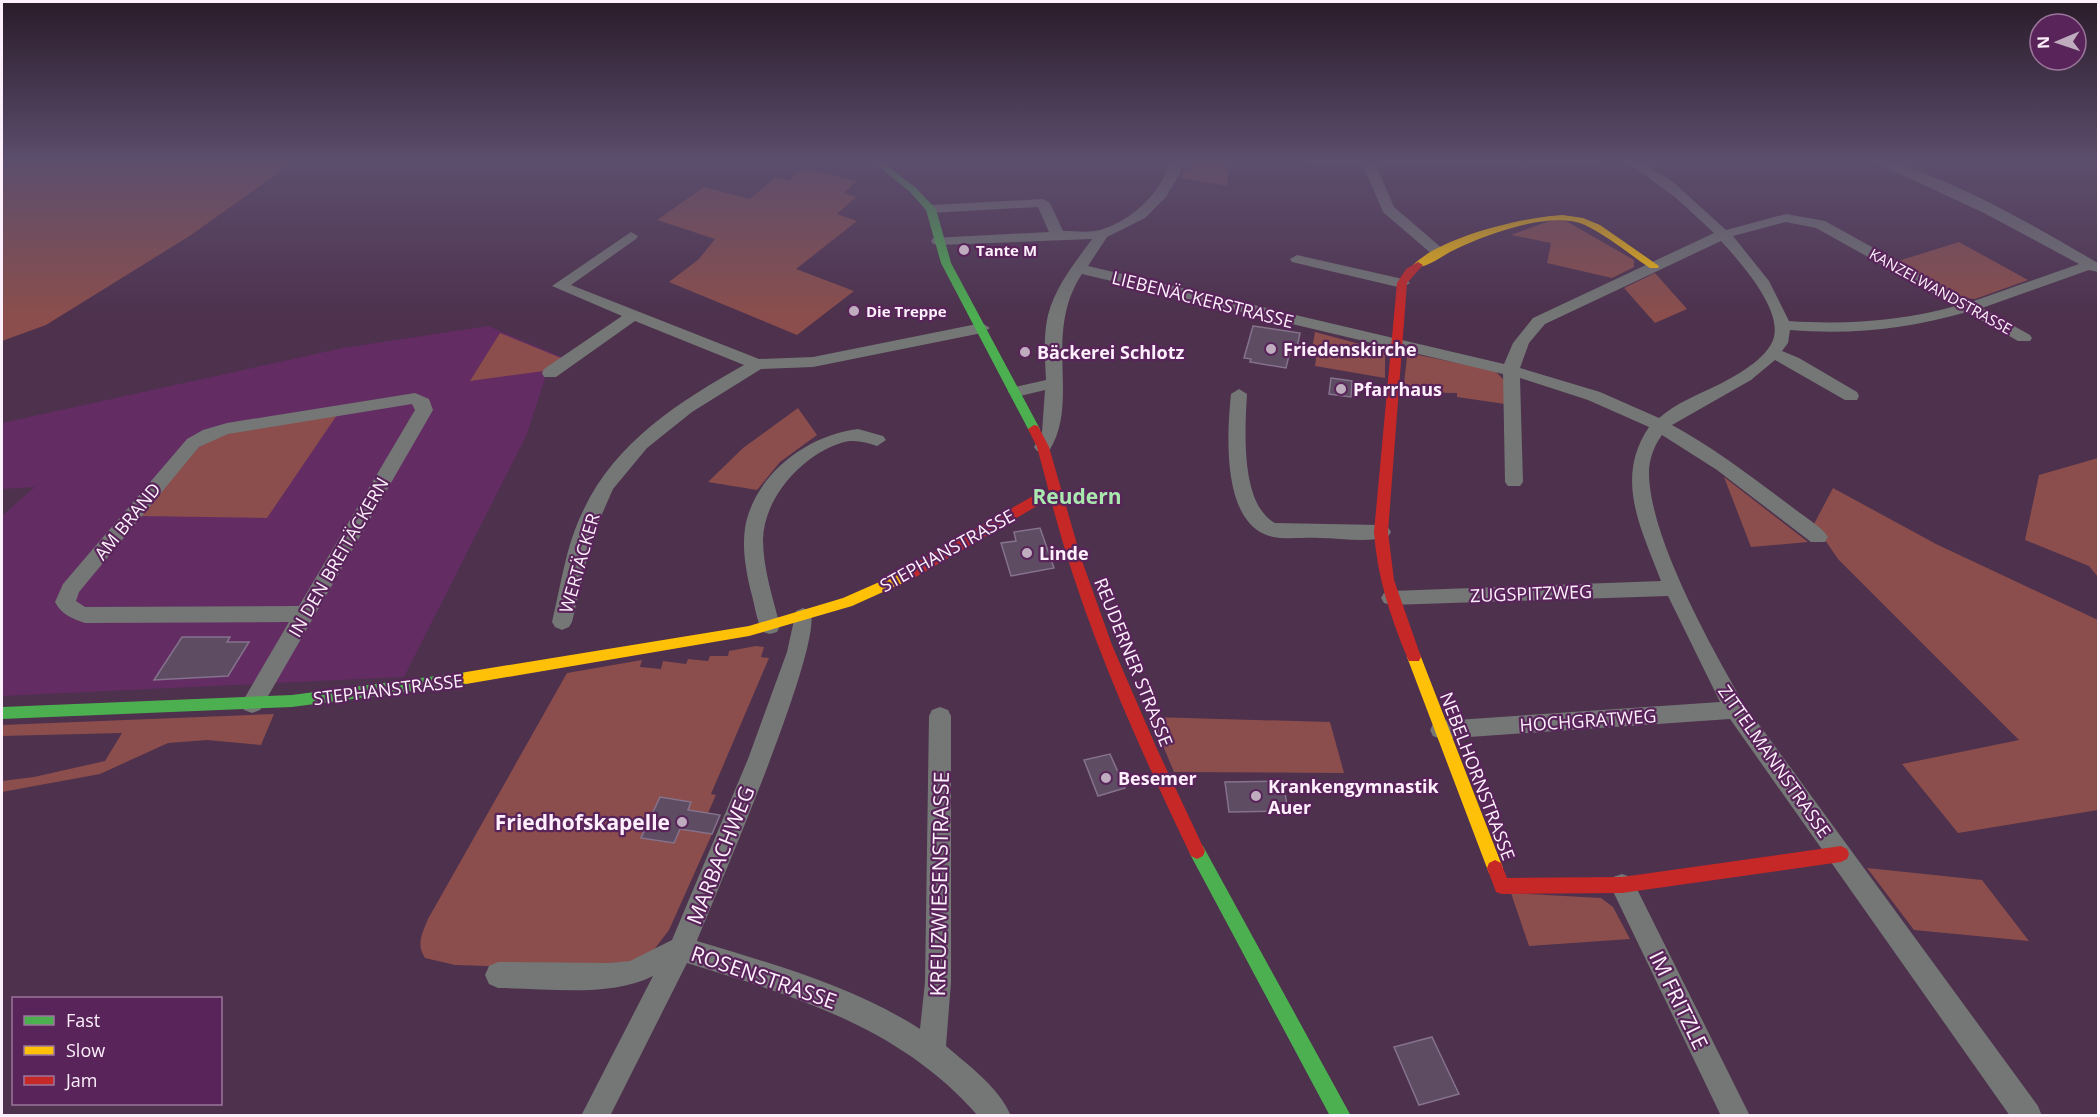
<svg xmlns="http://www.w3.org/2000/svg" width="2100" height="1117" font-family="'Open Sans',sans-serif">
<rect width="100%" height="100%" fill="#4d314d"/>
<!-- built -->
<path fill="#632d64" d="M488,326L564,358L548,369L527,434L404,677L2,696V516L35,487L2,489V423L343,348Z"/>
<!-- green -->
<path fill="#8b4e4c" d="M2,161H295L191,235L46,325L2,341Z
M1224,161L1228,164L1227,186L1181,178C1192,156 1202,161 1224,161Z
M803,168L857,181L844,193L856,197L837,214L857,221L796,269L854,291L797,335L669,282L699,259L715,239L657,220L704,187L750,199L776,177L789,180Z
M1552,220L1566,221L1634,260V267L1612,278L1547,263L1551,243L1511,235Z
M1959,242L2028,280L1975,299L1965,298L1895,262Z
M1655,273L1687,309L1655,323L1624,288Z
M1315,332L1382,350L1385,353V378L1315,366L1317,351L1312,350Z
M500,333L561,358L544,371L470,381Z
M1414,354L1495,371L1504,380L1505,404L1457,397V393L1403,392L1407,357Z
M798,408L817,435L780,462L757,490L708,482L743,448Z
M337,415L267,518L139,516L199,447L227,433Z
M2098,458V577L2089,566L2025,540L2039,475Z
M1724,477L1808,542L1751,547Z
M1833,488L1936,544L2098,620V810L1958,833L1902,764L2019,740L1838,559L1814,524Z
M756,646L764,647L761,657L769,658L711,794L716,795L708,813L712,834L669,930L653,951L632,962L517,967L455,965L425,958C416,944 422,934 428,919L567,673L642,660L640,667L661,669L663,661L686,664L688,659L708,661L710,656H728L729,651Z
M274,714L261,745L207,740L168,743L100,774L2,792V781L34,777L105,761L122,733L2,736V725Z
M1151,717L1330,722L1344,773L1174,772Z
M1867,868L1982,880L2029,941L1914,930Z
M1511,893L1601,898L1613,907L1630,939L1529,946Z"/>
<!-- building -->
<path fill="#5e4c63" stroke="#85728c" stroke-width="1.5" d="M1253,326L1300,333L1296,352L1290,351L1286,368L1250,362L1251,359L1244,358Z
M1331,378L1352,381L1351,397L1329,394Z
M1040,528L1054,568L1011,576L1001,543L1016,541L1014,532Z
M182,637H230L227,642H249L228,676L154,680Z
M1110,754L1125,788L1098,796L1084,760Z
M1283,781L1288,811L1229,812L1225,782Z
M660,797L691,802L688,810L720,815L712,834L680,829L674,843L641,838Z
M1432,1037L1459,1094L1419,1105L1394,1047Z"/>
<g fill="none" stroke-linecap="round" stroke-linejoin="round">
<!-- street -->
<path fill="#747775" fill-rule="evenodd" d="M1170,161H1183L1180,173L1166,197L1145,218L1107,237L1088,266L1504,364L1513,343L1533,318L1714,233L1675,197L1625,161H1640L1673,182L1726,230L1786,214L1825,221L1971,302L2079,264L1984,213L1872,161C1926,161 2048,234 2098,263V272L2089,270L1982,308L2030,335L2032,338L2030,341H2018L1967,312C1908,329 1851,335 1790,330L1788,343L1782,351L1799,358L1857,392L1859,396L1857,400H1845L1775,360L1751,380L1672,425C1716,449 1756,480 1796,510C1806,518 1821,526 1828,537L1825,542H1811L1717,470L1662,435C1654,446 1649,459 1649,473C1649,536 1712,649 1744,704L2038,1106L2042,1116H2010L1730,719L1441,739L1433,736L1430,730L1433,724L1441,721L1720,702L1668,596L1391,605L1384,603L1381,598L1384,593L1391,591L1661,581C1641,528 1614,479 1649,427L1588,400L1520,378L1523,482L1520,486H1508L1505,482L1503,374L1082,274C1042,334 1081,401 1049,451H1037L1034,447L1042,432L1045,390L1016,397L1008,392L1010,388L1046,380C1045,359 1043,336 1048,315C1056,285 1075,263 1092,239L938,245L933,244L931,241L933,238L1049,232L1038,207L931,213L924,209L931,205L1043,199L1050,203L1063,231C1074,231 1089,233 1100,230C1133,220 1161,193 1170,161ZM1786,222L1816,228L1956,306C1901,321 1846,325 1789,321L1769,281L1733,236ZM1721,241C1740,262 1784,310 1773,340C1766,359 1737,375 1720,384C1699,394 1676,403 1659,418L1600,392L1520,368L1529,343L1545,324Z
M1306,161H1602L1595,165H1376L1394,207L1443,249L1445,252L1438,256L1433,255L1383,212L1363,165H1313Z
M631,232L638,236L636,239L571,285L759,359L813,357L982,323L990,328L982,333L813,367L761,369L692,412L647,448L613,489L592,537L572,622L569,627L562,630L555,627L552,622C561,585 566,545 583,511C615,442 680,401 744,365L635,321L556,377H544L542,373L544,369L622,316L552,286Z
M1297,255L1407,280L1410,283L1402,288L1292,262L1290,259Z
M1239,389L1247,394C1245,429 1240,504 1275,523L1381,525L1388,527L1391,532L1388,537C1367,543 1340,538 1319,538C1302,537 1279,541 1264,534C1222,515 1227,433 1231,394Z
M415,393L429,399L433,410L260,710L252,713L244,710L241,704L289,622L85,623C71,618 62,615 55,602L63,584L187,439L203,430L227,423ZM412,404L415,410L299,606L85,607L76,601L79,592L199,447L228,434Z
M858,429L883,436L886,440L877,446C865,442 853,439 841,443C802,455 764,498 763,539C763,569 773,598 780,626L777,632L770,634L763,632C756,620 755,605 751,592C746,571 742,550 745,528C754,475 807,435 858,429Z
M803,608L810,611C826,640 715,896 697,941C773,964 853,986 920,1029L925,982L929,716L932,710L940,707L948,710L951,716V982L946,1046C969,1066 999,1087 1011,1116H978C902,1028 795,996 687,963L610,1116H581L653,976C610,998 546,988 498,988L489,984L485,975L489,966L498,962L609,963L630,961L672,940L748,759L787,652L796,611Z
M1622,874L1631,877L1750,1116H1721L1610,885L1613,877Z"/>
<!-- fast -->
<path fill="#4caf50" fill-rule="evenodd" d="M872,161H881L916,188L936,209L951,263L1040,429L1038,432H1030L1028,429L941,263L926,210L910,192Z
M466,672L471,674L473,678L471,682L466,684L292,707L2,719V707L292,695Z
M1197,843L1203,846L1351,1116H1330L1191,856L1189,851L1191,846Z"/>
<!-- slow -->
<path fill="#ffc107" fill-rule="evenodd" d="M1563,215L1583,218L1600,225L1659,266L1658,268H1650C1629,254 1608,236 1585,225C1551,210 1488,234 1456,249C1444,254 1427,269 1414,267L1413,265C1441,237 1523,217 1563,215Z
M909,569L914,570L916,574L914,578L852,606L749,636L466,684L461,682L459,678L461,674L466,672L749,626L843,598Z
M1414,651L1419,653L1421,657L1503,868L1501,873L1495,876L1489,873L1487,868L1407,657L1409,653Z"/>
<!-- jam -->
<path fill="#c62828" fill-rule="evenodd" d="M1418,262L1423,265L1407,283L1388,532L1394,580L1421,657L1419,661H1409L1407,657C1390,616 1377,576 1374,532L1397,283L1406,269Z
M1034,425L1038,426L1049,447L1081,558L1112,645L1157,749L1205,851L1203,856L1197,859L1191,856C1136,741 1083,624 1051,500L1042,503L914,578H904L902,574L904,570L1033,496L1049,492L1037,447L1028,429Z
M1841,846L1847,849L1849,854L1847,859L1841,862L1622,893L1502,894L1496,892L1487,868L1489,863L1495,860L1501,863L1507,878L1622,877Z"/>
</g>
<!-- sky -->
<linearGradient id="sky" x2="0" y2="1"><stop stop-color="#2a1b2a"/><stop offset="0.51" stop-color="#5c4e6d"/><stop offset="1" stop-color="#5c4e6d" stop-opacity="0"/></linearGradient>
<rect width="2100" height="317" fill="url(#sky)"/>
<!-- markers -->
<g fill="#bfadbf" stroke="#59245a" stroke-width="2">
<circle cx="964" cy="250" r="6"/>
<circle cx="854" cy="311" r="6"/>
<circle cx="1271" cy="349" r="6"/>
<circle cx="1025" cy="352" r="6"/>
<circle cx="1341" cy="389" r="6"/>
<circle cx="1027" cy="553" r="6"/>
<circle cx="1106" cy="778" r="6"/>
<circle cx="1256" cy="796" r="6"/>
<circle cx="682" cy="822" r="6"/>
</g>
<g text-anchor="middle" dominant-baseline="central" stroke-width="4.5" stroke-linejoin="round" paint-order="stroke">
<!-- far-poi labels -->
<g font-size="15" font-weight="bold" fill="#fdf0fc" stroke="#59245a" text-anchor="start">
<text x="976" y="250">Tante M</text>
<text x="866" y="311">Die Treppe</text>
</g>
<!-- far-street labels -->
<g font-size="15" fill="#fdf0fc" stroke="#59245a">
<text transform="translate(1941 291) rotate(29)">KANZELWANDSTRASSE</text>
</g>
<!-- street labels -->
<g font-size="18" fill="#fdf0fc" stroke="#59245a">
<text transform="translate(1203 299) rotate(14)">LIEBENÄCKERSTRASSE</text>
<text transform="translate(127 521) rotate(-51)">AM BRAND</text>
<text transform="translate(947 550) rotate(-29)">STEPHANSTRASSE</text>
<text transform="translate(338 557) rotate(-60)">IN DEN BREITÄCKERN</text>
<text transform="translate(579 563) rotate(-74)">WERTÄCKER</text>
<text transform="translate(1531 593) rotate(-2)">ZUGSPITZWEG</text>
<text transform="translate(1134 662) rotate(68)">REUDERNER STRASSE</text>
<text transform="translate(388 689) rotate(-7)">STEPHANSTRASSE</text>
<text transform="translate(1588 720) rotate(-4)">HOCHGRATWEG</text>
<text transform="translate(1775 761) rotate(55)">ZITTELMANNSTRASSE</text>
<text transform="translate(1478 776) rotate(69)">NEBELHORNSTRASSE</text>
</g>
<!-- poi labels -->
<g font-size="18" font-weight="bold" fill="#fdf0fc" stroke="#59245a" text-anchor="start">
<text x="1283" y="349">Friedenskirche</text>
<text x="1037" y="352">Bäckerei Schlotz</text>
<text x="1353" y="389">Pfarrhaus</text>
<text x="1039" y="553">Linde</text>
<text x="1118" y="778">Besemer</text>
<text x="1268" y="786">Krankengymnastik<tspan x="1268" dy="21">Auer</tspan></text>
</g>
<!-- quarter labels -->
<g font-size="21" font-weight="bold" fill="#a9e8af" stroke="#59245a">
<text x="1077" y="496">Reudern</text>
</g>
<!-- near-poi labels -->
<g font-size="21" font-weight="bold" fill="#fdf0fc" stroke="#59245a" text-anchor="end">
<text x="670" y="822">Friedhofskapelle</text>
</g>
<!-- near-street labels -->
<g font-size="21" fill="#fdf0fc" stroke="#59245a">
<text transform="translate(720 855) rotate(-68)">MARBACHWEG</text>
<text transform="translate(939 884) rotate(-89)">KREUZWIESENSTRASSE</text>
<text transform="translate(764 977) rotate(19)">ROSENSTRASSE</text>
<text transform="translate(1679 1000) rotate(64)">IM FRITZLE</text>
</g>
</g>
<!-- border -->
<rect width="2100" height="1117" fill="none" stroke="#fdf0fc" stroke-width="6"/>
<!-- legend -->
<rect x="12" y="997" width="210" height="108" fill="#59245a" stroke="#9b769b" stroke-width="1.5"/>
<rect x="24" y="1016" width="30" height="9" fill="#4caf50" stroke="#9b769b" stroke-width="1.5"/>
<text x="66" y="1027" font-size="18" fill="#fdf0fc">Fast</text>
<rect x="24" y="1046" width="30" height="9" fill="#ffc107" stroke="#9b769b" stroke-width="1.5"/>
<text x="66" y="1057" font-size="18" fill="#fdf0fc">Slow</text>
<rect x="24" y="1076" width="30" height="9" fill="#c62828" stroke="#9b769b" stroke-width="1.5"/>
<text x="66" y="1087" font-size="18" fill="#fdf0fc">Jam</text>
<!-- north arrow -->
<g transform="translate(2058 42) rotate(268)"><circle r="28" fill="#59245a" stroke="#9b769b" stroke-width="1.5"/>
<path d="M0-4.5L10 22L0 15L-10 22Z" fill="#bfadbf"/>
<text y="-9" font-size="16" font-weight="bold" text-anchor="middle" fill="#fdf0fc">N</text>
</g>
</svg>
